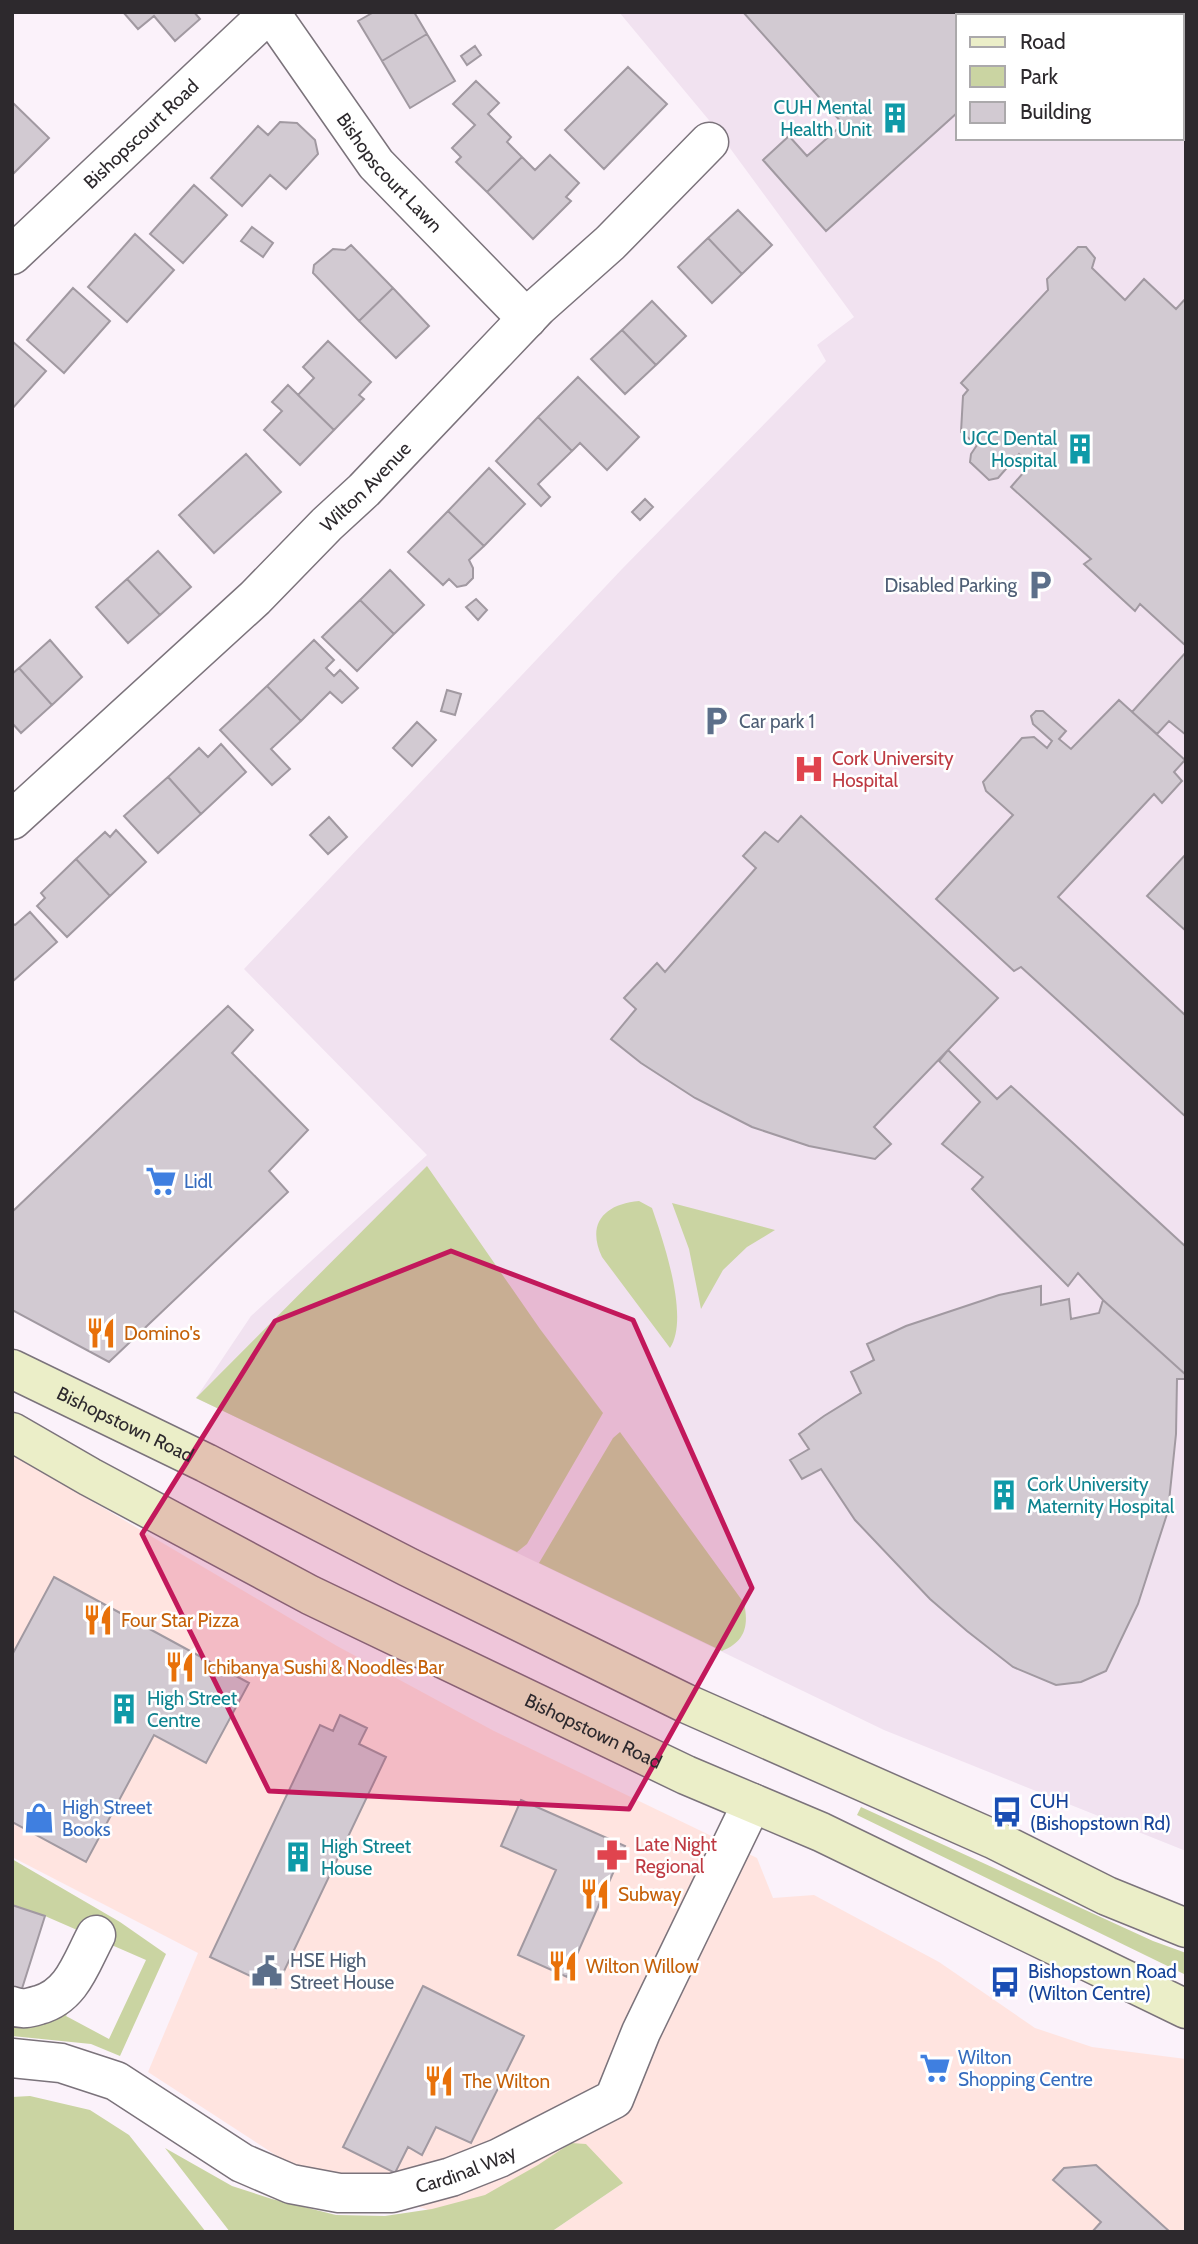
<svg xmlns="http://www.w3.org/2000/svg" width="1198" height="2244" font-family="Cabin,sans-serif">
<rect width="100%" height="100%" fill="#fbf2fa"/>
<!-- commercial -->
<path fill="#ffe4e0" d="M12,1454L337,1646L494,1731L757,1858L773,1898L814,1895L939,1962L1035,2028L1092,2047L1186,2059V2232H551L620,2185L474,2224L297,2169L148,2072L198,1953L12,1857Z"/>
<!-- built -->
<path fill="#f1e2f0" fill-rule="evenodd" d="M619,12H1186V1851L884,1730L196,1398L251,1316L427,1155L244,969L622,569L826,361L817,345L854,317L713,125ZM958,16H1182V138H958Z"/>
<!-- green -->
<path fill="#cad4a2" d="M427,1166L540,1329L603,1413L527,1544L517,1552L196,1398Z
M639,1201L652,1208C663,1240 690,1318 670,1348L602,1257C586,1223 605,1204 639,1201Z
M672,1203L775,1230L747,1247L723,1270L701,1309L689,1249Z
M620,1432L744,1603C749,1626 745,1642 722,1651L539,1563L613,1438Z
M861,1807L1153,1941L1186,1953V1975L857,1815Z
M12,1859L120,1922L166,1954L120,2056L91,2044L12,2036V2020L74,2001L66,2016L109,2039L146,1960L45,1916L12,1905Z
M30,2096L90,2110L129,2135L206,2232H12V2097Z
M571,2143L586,2144L623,2183L551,2232H230L165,2148L232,2186L272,2199L336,2215L385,2216L432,2209L485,2195L538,2165Z"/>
<!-- building -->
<path fill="#d2cad2" stroke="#a199a1" stroke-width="2" d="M123,12H194L200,19L175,41L154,16L138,29Z
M374,12H414L427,34L382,61L358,21Z
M743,12H1008L1012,16H958V112L826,231L763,160L789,136L807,156L843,124Z
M427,34L455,81L410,108L382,61Z
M475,46L481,55L467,65L461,56Z
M628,67L667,104L604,169L565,130Z
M476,81L499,103L488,114L511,137L507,142L522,157L487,192L456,162L461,157L452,148L475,125L453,104Z
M12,102L49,138L14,173L12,171Z
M280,122L297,123L315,140L318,154L286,189L270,175L242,206L211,178L258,126L268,135Z
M550,155L579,183L566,197L571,201L533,239L487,192L522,157L535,170Z
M194,185L227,215L183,263L150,234Z
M738,210L772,245L742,274L708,238Z
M252,227L273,243L263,257L241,241Z
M135,234L174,270L127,322L88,287Z
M708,238L742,274L712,303L678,267Z
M351,245L393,288L359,321L313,273L314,265L333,249L345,250Z
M1078,247H1086L1095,258L1092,268L1125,300L1144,279L1176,309L1186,298V646L1140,604L1135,611L1084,564L1091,559L1011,487L1030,465L1019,454L998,478L989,480L970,462L971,454L977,445L961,432L963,396L968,390L961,383L1048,290L1047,279Z
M73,288L110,321L64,373L27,340Z
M393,288L429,326L396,358L359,321Z
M652,301L686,336L656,365L622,330Z
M622,330L656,365L625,394L591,359Z
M12,341L46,371L12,409Z
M328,341L371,382L359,395L364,399L334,430L298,395L314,378L303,367Z
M578,377L639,437L607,470L580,443L572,451L538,417Z
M288,385L334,430L300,465L264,430L282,411L272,402Z
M538,417L572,451L538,484L550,497L541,506L496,461Z
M246,454L281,492L214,553L179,515Z
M489,468L525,504L484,546L448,511Z
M645,499L653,507L640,520L632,512Z
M448,511L484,546L469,560L473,568V578L466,585L457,587L449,579L443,585L408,552Z
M158,551L191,587L160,615L127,579Z
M390,570L424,605L394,634L360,600Z
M127,579L160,615L128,643L96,607Z
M476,599L487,610L478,620L466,607Z
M360,600L394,634L357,671L322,637Z
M50,640L82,677L52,705L19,668Z
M314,640L334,660L326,668L334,676L340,670L358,688L342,703L330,692L301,721L267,686Z
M1186,652V735L1169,721L1157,734L1132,712Z
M19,668L52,705L21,733L12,723V674Z
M267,686L301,721L271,749L290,769L272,785L220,730Z
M447,690L461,694L455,715L441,711Z
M1119,700L1185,760L1174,772L1182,781L1162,803L1154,794L1058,897L1186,1016V1117L1021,967L1014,971L936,899L1013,815L986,791L983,782L1022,738L1034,737L1047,748L1052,741L1033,724L1031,716L1036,711H1043L1066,731L1059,739L1071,749Z
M417,722L436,740L412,766L393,748Z
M221,744L246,772L201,814L168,777L199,748L208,757Z
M168,777L201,814L158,853L124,816Z
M801,816L998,998L874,1127L891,1144L875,1159L809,1146L752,1127L695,1098L641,1063L611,1039L636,1009L624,998L657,963L665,972L756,868L743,856L765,832L778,842Z
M329,817L347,837L328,854L310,835Z
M116,830L146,862L110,896L76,859L105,832L110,837Z
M1186,854V931L1147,896Z
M76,859L110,896L67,937L37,906L45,898L41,893Z
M30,912L57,942L12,982V923L15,925Z
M228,1006L253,1030L232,1053L308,1130L269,1171L288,1192L109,1362L12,1310V1212Z
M948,1050L997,1099L1011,1086L1186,1247V1375L1103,1300L1078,1273L1068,1286L972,1189L983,1177L942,1144L980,1102L939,1061Z
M1041,1286V1305L1069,1299L1071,1319L1099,1313L1103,1300L1186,1375V1379H1177L1176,1434L1168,1511L1138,1604L1106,1671L1081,1682L1056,1685L1013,1667L967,1631L930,1599L855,1520L821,1469L802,1479L790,1460L809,1449L799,1434L824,1416L861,1393L851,1372L874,1360L867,1344L906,1326L999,1295Z
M54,1577L249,1683L206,1763L154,1735L86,1862L12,1822V1655Z
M340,1715L367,1728L359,1744L386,1757L276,1988L210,1957L320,1725L333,1731Z
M521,1800L625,1846L567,1977L518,1955L556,1870L501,1846Z
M12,1905L45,1916L19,1998L12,1996Z
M423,1986L524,2036L471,2143L436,2127L422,2155L408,2147L395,2173L343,2147Z
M1096,2165L1170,2232H1092L1101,2222L1053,2180L1064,2168Z"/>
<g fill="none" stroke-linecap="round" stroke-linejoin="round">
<!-- street casing -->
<g stroke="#7b737b" stroke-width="41">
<g id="street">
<path id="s1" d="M12,255L270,12L376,164L527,319"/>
<path id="s2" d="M12,820L255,598L327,524L364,490L538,307L610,243L709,142"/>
<path d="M12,2006C23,2010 29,2008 39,2005C72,1996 81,1963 96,1935"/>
<path id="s3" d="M12,2058L61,2063L116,2081L242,2163L291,2184L339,2193H392L451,2177L499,2158L614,2099L641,2032L752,1803"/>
</g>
</g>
<!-- secondary casing -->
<g stroke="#7b737b" stroke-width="41">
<g id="secondary">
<path id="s4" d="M12,1369L206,1463L408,1567L685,1703L993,1839L1107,1896L1186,1928"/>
<path id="s5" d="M12,1432L90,1477L310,1595L686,1775L821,1832L1186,2009"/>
</g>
</g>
<!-- street -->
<use href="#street" stroke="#fff" stroke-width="38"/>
<!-- secondary -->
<use href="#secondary" stroke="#ebeec8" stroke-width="38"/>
</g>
<!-- marked area -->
<path fill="#c2185b" fill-opacity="0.2" stroke="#c2185b" stroke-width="5" stroke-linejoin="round" d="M451,1251L633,1320L752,1588L629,1809L269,1791L142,1534L275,1321Z"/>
<!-- icons -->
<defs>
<g id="building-bare" transform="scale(2.415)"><path d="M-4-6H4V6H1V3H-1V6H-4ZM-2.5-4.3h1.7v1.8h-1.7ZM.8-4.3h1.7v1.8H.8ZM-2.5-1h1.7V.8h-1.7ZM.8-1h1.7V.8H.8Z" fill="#0f9aa8" stroke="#fff" stroke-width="2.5" paint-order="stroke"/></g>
<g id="parking-bare" transform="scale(2.415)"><path d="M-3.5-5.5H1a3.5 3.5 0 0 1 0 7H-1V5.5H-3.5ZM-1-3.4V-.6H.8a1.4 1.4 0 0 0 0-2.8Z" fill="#5c6f8a" stroke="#fff" stroke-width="2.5" paint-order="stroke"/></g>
<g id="hospital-bare" transform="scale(2.415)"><path d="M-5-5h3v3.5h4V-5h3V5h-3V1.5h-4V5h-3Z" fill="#e0444e" stroke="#fff" stroke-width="2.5" paint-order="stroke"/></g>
<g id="supermarket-bare" transform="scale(2.415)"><path d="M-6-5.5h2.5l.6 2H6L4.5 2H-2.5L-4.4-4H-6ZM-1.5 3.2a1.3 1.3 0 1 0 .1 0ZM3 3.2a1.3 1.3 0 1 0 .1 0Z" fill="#3f7fe0" stroke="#fff" stroke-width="2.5" paint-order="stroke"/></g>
<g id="restaurant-bare" transform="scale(2.415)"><path d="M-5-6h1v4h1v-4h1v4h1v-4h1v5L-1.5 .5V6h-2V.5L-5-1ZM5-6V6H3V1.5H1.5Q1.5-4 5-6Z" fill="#e8710a" stroke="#fff" stroke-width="2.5" paint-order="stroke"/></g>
<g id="bus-bare" transform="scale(2.415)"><path d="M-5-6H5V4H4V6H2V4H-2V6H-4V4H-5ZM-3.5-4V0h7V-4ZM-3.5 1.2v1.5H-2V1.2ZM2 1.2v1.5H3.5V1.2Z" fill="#1a4fb4" stroke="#fff" stroke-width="2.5" paint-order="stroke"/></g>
<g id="shop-bare" transform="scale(2.415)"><path d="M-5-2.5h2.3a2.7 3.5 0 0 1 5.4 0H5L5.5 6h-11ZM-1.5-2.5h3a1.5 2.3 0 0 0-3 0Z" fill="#3f7fe0" stroke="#fff" stroke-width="2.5" paint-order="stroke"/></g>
<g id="pharmacy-bare" transform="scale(2.415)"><path d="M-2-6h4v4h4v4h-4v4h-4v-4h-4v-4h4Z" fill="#e0444e" stroke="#fff" stroke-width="2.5" paint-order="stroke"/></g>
<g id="civic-bare" transform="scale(2.415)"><path d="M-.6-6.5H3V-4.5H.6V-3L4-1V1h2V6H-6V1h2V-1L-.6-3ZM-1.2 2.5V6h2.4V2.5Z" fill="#5c6f8a" stroke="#fff" stroke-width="2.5" paint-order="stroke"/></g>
</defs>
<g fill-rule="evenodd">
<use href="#building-bare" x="895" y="118"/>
<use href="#building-bare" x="1080" y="449"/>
<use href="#parking-bare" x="1040" y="585"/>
<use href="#parking-bare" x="716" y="721"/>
<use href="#hospital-bare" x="809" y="769"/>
<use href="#supermarket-bare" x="161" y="1181"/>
<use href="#restaurant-bare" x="101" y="1333"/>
<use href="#building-bare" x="1004" y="1495"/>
<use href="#restaurant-bare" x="98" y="1620"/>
<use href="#restaurant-bare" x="180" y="1667"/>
<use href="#building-bare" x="124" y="1709"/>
<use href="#bus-bare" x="1007" y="1812"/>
<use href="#shop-bare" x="39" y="1818"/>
<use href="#pharmacy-bare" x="612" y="1855"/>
<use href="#building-bare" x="298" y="1857"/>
<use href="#restaurant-bare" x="595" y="1894"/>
<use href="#restaurant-bare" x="563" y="1966"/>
<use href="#civic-bare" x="267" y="1971"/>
<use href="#bus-bare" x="1005" y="1982"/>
<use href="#supermarket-bare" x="935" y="2068"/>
<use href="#restaurant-bare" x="439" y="2081"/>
</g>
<g text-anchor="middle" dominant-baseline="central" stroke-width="5" stroke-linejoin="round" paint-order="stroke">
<!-- culture labels -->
<g font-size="19" fill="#0d838f" stroke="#fff" text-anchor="start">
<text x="872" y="107" text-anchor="end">CUH Mental<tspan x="872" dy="22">Health Unit</tspan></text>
<text x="1057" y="438" text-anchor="end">UCC Dental<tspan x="1057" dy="22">Hospital</tspan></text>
<text x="1027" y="1484">Cork University<tspan x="1027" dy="22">Maternity Hospital</tspan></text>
<text x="147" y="1698">High Street<tspan x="147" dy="22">Centre</tspan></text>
<text x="321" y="1846">High Street<tspan x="321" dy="22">House</tspan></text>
</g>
<!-- street labels -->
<g font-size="19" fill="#2d292d" stroke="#fff">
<text stroke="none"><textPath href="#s1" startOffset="177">Bishopscourt Road</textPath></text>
<text stroke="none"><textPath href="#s1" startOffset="555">Bishopscourt Lawn</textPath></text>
<text stroke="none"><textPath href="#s2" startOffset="486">Wilton Avenue</textPath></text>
<text stroke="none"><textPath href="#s4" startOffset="126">Bishopstown Road</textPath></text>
<text stroke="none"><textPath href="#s5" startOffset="654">Bishopstown Road</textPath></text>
<text stroke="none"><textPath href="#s3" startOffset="490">Cardinal Way</textPath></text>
</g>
<!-- service labels -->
<g font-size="19" fill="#4e5e75" stroke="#fff" text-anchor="start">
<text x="1017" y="585" text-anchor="end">Disabled Parking</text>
<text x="739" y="721">Car park 1</text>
<text x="290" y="1960">HSE High<tspan x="290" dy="22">Street House</tspan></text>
</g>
<!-- health labels -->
<g font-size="19" fill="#be3a42" stroke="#fff" text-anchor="start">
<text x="832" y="758">Cork University<tspan x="832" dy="22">Hospital</tspan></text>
<text x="635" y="1844">Late Night<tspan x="635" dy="22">Regional</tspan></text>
</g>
<!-- shop labels -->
<g font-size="19" fill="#366cbe" stroke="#fff" text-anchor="start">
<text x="184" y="1181">Lidl</text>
<text x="62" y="1807">High Street<tspan x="62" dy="22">Books</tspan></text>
<text x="958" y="2057">Wilton<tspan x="958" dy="22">Shopping Centre</tspan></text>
</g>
<!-- food labels -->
<g font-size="19" fill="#c56008" stroke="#fff" text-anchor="start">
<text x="124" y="1333">Domino's</text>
<text x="121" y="1620">Four Star Pizza</text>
<text x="203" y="1667">Ichibanya Sushi &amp; Noodles Bar</text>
<text x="618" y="1894">Subway</text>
<text x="586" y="1966">Wilton Willow</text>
<text x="462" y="2081">The Wilton</text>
</g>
<!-- transit labels -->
<g font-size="19" fill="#164399" stroke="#fff" text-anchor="start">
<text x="1030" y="1801">CUH<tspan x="1030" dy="22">(Bishopstown Rd)</tspan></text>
<text x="1028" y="1971">Bishopstown Road<tspan x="1028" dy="22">(Wilton Centre)</tspan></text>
</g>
</g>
<!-- border -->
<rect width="1198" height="2244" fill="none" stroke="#2d292d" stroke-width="28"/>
<!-- legend -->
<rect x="956" y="14" width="228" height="126" fill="#ffffff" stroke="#aba9ab" stroke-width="2"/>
<rect x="970" y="37" width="35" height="10" fill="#ebeec8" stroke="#aba9ab" stroke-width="2"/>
<text x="1020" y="49" font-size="21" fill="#2d292d">Road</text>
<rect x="970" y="66" width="35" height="21" fill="#cad4a2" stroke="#aba9ab" stroke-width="2"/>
<text x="1020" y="84" font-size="21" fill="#2d292d">Park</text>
<rect x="970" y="102" width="35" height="21" fill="#d2cad2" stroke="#aba9ab" stroke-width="2"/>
<text x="1020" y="119" font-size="21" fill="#2d292d">Building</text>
</svg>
